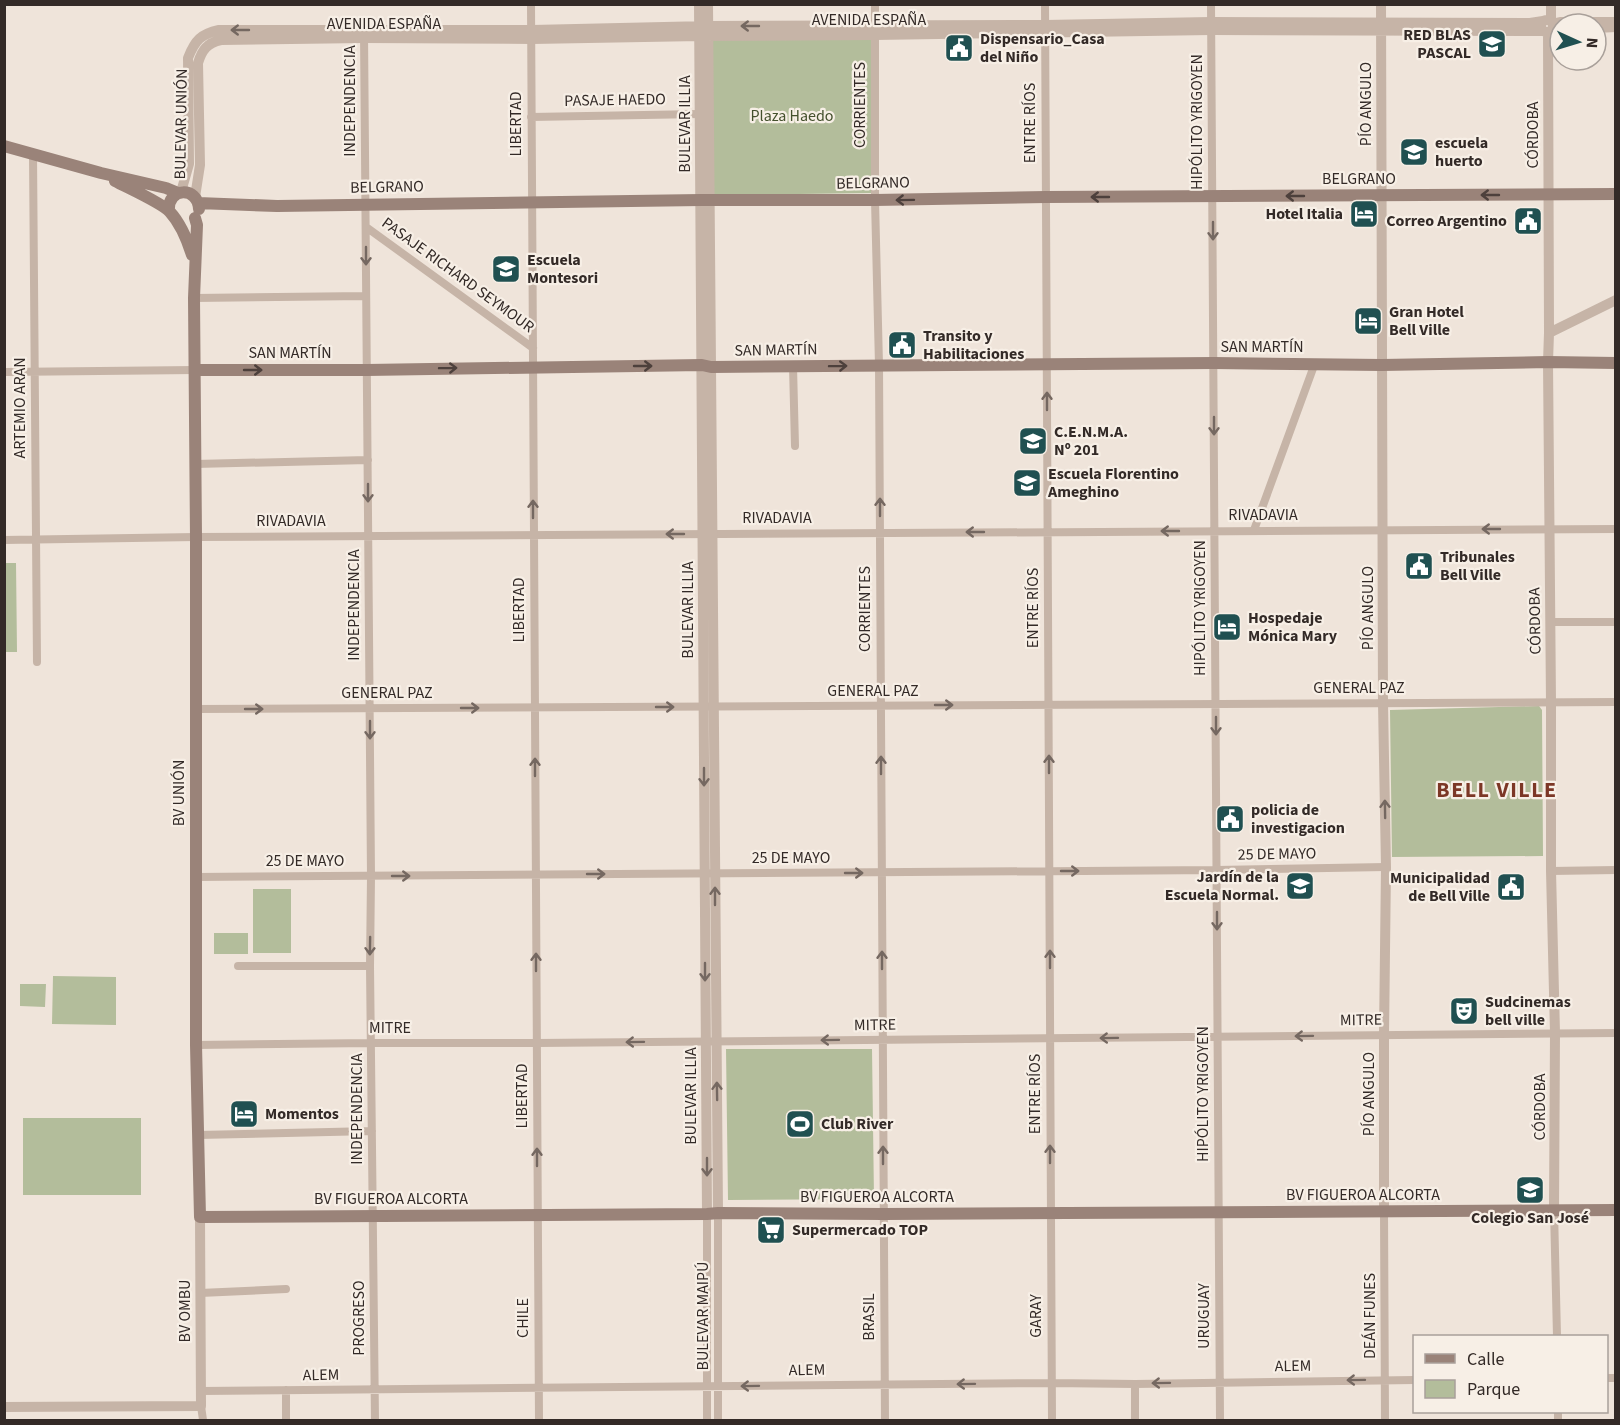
<svg xmlns="http://www.w3.org/2000/svg" width="1620" height="1425" font-family="'Source Sans 3',sans-serif">
<rect width="100%" height="100%" fill="#efe4da"/>
<!-- green -->
<path fill="#b3bd9b" d="M873,37L874,193L713,195L711,40Z
M5,563H16L17,652H5Z
M1539,706L1542,710L1543,856L1392,857L1390,710Z
M253,889H291V953H253Z
M214,933H248V954H214Z
M53,976L116,977V1025L52,1024Z
M20,984H46L45,1007L20,1006Z
M726,1049H872L874,1199L728,1200Z
M23,1118H141V1195H23Z"/>
<g fill="none" stroke-linecap="round" stroke-linejoin="round">
<!-- minor -->
<path stroke="#c6b4a7" stroke-width="8" d="M531,4L539,1420
M875,4V200L879,365L885,1420
M1045,4L1052,1420
M1211,4L1220,1420
M1552,23L1561,21H1616
M1596,29L1616,28
M1552,30L1560,29
M364,32L371,876L370,966L375,1420
M531,117L700,114
M33,154L37,662
M366,227L533,348
M194,298L366,296
M793,366L795,446
M4,372L195,370
M195,464L368,460
M1254,530L1315,363
M4,540L196,537L1616,529
M1550,622H1616
M196,709L1616,702
M1551,871L1616,870
M196,877L1217,870L1386,867
M238,966H370
M196,1045L372,1043H537L1616,1033
M198,1135L372,1131
M1554,1210L1557,1336
M1384,1211L1385,1420
M707,1214V1420
M200,1293L286,1289
M1606,1378H1616
M286,1390V1420
M201,1391L1051,1383L1135,1384L1414,1380
M201,1406L203,1420
M1558,1412V1420
M718,1420V1213
M1135,1420V1384"/>
<!-- tertiary -->
<path stroke="#c6b4a7" stroke-width="10" d="M699,4L707,1214
M708,4L718,1213
M1381,4L1383,703L1386,867L1384,1035V1211
M1541 26a6 6 0 1 1 12 0a6 6 0 1 1-12 0Z
M1551,21V4
M1548,32L1549,333L1548,362L1551,702V871L1555,1033L1554,1210
M181,192L189,164L188,58C195,40 201,34 219,30H532L708,26L1045,25L1211,22L1530,23L1543,21
M195,197L200,165L198,63C202,50 207,43 221,40L364,38L532,39L700,36L875,35L1211,30L1543,31
M1549,333L1616,300
M4,1407L201,1406L200,1217"/>
<!-- secondary -->
<path stroke="#9a8379" stroke-width="12" d="M4,146L101,173L166,188L178,193
M115,181C128,188 162,203 170,212C181,224 187,239 192,255
M198,203L277,206L701,200H875L1046,197L1616,194
M169,211C167,187 198,186 199,209
M195,218L197,225L194,298L196,537V1045L200,1217L707,1214L718,1213L884,1214L1616,1210
M195,370H367L702,365L711,367L1214,363L1382,365L1548,362L1616,363"/>
</g>
<!-- one-way arrows -->
<defs><path id="oneway-shaft" d="M-6 0H5M1.5-3L5.5 0L1.5 3" fill="none" stroke-width="1.6" stroke-linecap="round" stroke-linejoin="round" transform="scale(1.5)"/></defs>
<g stroke="#756861">
<use href="#oneway-shaft" transform="translate(750 26) rotate(-180)"/>
<use href="#oneway-shaft" transform="translate(240 30) rotate(180)"/>
<use href="#oneway-shaft" transform="translate(1213 231) rotate(90)"/>
<use href="#oneway-shaft" transform="translate(366 256) rotate(90)"/>
<use href="#oneway-shaft" transform="translate(1047 401) rotate(-90)"/>
<use href="#oneway-shaft" transform="translate(1214 426) rotate(90)"/>
<use href="#oneway-shaft" transform="translate(368 493) rotate(90)"/>
<use href="#oneway-shaft" transform="translate(880 507) rotate(-90)"/>
<use href="#oneway-shaft" transform="translate(533 509) rotate(-90)"/>
<use href="#oneway-shaft" transform="translate(1491 529) rotate(180)"/>
<use href="#oneway-shaft" transform="translate(1170 531) rotate(180)"/>
<use href="#oneway-shaft" transform="translate(975 532) rotate(180)"/>
<use href="#oneway-shaft" transform="translate(675 534) rotate(180)"/>
<use href="#oneway-shaft" transform="translate(944 705)"/>
<use href="#oneway-shaft" transform="translate(665 707)"/>
<use href="#oneway-shaft" transform="translate(470 708)"/>
<use href="#oneway-shaft" transform="translate(254 709)"/>
<use href="#oneway-shaft" transform="translate(1216 726) rotate(90)"/>
<use href="#oneway-shaft" transform="translate(370 730) rotate(90)"/>
<use href="#oneway-shaft" transform="translate(1049 764) rotate(-90)"/>
<use href="#oneway-shaft" transform="translate(881 765) rotate(-90)"/>
<use href="#oneway-shaft" transform="translate(535 767) rotate(-90)"/>
<use href="#oneway-shaft" transform="translate(704 777) rotate(90)"/>
<use href="#oneway-shaft" transform="translate(1385 809) rotate(-91)"/>
<use href="#oneway-shaft" transform="translate(1070 871)"/>
<use href="#oneway-shaft" transform="translate(854 873)"/>
<use href="#oneway-shaft" transform="translate(596 874)"/>
<use href="#oneway-shaft" transform="translate(401 876)"/>
<use href="#oneway-shaft" transform="translate(715 896) rotate(-90)"/>
<use href="#oneway-shaft" transform="translate(1217 921) rotate(90)"/>
<use href="#oneway-shaft" transform="translate(370 946) rotate(91)"/>
<use href="#oneway-shaft" transform="translate(1050 959) rotate(-90)"/>
<use href="#oneway-shaft" transform="translate(882 960) rotate(-90)"/>
<use href="#oneway-shaft" transform="translate(536 962) rotate(-90)"/>
<use href="#oneway-shaft" transform="translate(705 972) rotate(90)"/>
<use href="#oneway-shaft" transform="translate(1304 1036) rotate(179)"/>
<use href="#oneway-shaft" transform="translate(1109 1038) rotate(179)"/>
<use href="#oneway-shaft" transform="translate(830 1040) rotate(179)"/>
<use href="#oneway-shaft" transform="translate(635 1042) rotate(179)"/>
<use href="#oneway-shaft" transform="translate(717 1091) rotate(-91)"/>
<use href="#oneway-shaft" transform="translate(1050 1154) rotate(-90)"/>
<use href="#oneway-shaft" transform="translate(883 1155) rotate(-90)"/>
<use href="#oneway-shaft" transform="translate(537 1157) rotate(-90)"/>
<use href="#oneway-shaft" transform="translate(707 1167) rotate(90)"/>
<use href="#oneway-shaft" transform="translate(1356 1380) rotate(179)"/>
<use href="#oneway-shaft" transform="translate(1161 1383) rotate(179)"/>
<use href="#oneway-shaft" transform="translate(966 1384) rotate(179)"/>
<use href="#oneway-shaft" transform="translate(750 1386) rotate(179)"/>
</g>
<g stroke="#4d403c">
<use href="#oneway-shaft" transform="translate(1490 195) rotate(180)"/>
<use href="#oneway-shaft" transform="translate(1295 196) rotate(180)"/>
<use href="#oneway-shaft" transform="translate(1100 197) rotate(180)"/>
<use href="#oneway-shaft" transform="translate(905 200) rotate(179)"/>
<use href="#oneway-shaft" transform="translate(643 366)"/>
<use href="#oneway-shaft" transform="translate(838 366) rotate(-1)"/>
<use href="#oneway-shaft" transform="translate(448 368) rotate(-1)"/>
<use href="#oneway-shaft" transform="translate(253 370)"/>
</g>
<!-- icons -->
<defs>
<g id="school-square" transform="scale(1.5)"><rect x="-9" y="-9" width="18" height="18" rx="4" fill="#205051" stroke="#f7efe6"/><path d="M0-5L7-2L0 1L-7-2ZM-4 1L0 2.5L4 1V4Q0 6-4 4Z" fill="#fff"/></g>
<g id="civic-square" transform="scale(1.5)"><rect x="-9" y="-9" width="18" height="18" rx="4" fill="#205051" stroke="#f7efe6"/><path d="M-.6-6.5H3V-4.5H.6V-3L4-1V1h2V6H-6V1h2V-1L-.6-3ZM-1.2 2.5V6h2.4V2.5Z" fill="#fff"/></g>
<g id="hotel-square" transform="scale(1.5)"><rect x="-9" y="-9" width="18" height="18" rx="4" fill="#205051" stroke="#f7efe6"/><path d="M-6-4.5h1.5V1H6V5H4.5V3h-9V5H-6ZM-4 0a1.8 1.8 0 1 1 3.6 0ZM.5 0V-2.5h3Q6-2.5 6 0Z" fill="#fff"/></g>
<g id="theatre-square" transform="scale(1.5)"><rect x="-9" y="-9" width="18" height="18" rx="4" fill="#205051" stroke="#f7efe6"/><path d="M-5-5.5Q0-4 5-5.5V0Q5 5 0 6Q-5 5-5 0ZM-3.3-2.5H-1v1.5H-3.3ZM1-2.5H3.3v1.5H1ZM-2.8 1Q0 5.5 2.8 1Z" fill="#fff"/></g>
<g id="stadium-square" transform="scale(1.5)"><rect x="-9" y="-9" width="18" height="18" rx="4" fill="#205051" stroke="#f7efe6"/><path d="M0-5a6.5 5 0 1 0 0 10a6.5 5 0 1 0 0-10ZM-3.5-1.8h7v3.6h-7Z" fill="#fff"/></g>
<g id="supermarket-square" transform="scale(1.5)"><rect x="-9" y="-9" width="18" height="18" rx="4" fill="#205051" stroke="#f7efe6"/><path d="M-6-5.5h2.5l.6 2H6L4.5 2H-2.5L-4.4-4H-6ZM-1.5 3.2a1.3 1.3 0 1 0 .1 0ZM3 3.2a1.3 1.3 0 1 0 .1 0Z" fill="#fff"/></g>
</defs>
<g fill-rule="evenodd">
<use href="#school-square" x="1492" y="44"/>
<use href="#civic-square" x="959" y="48"/>
<use href="#school-square" x="1414" y="152"/>
<use href="#hotel-square" x="1364" y="214"/>
<use href="#civic-square" x="1528" y="221"/>
<use href="#school-square" x="506" y="269"/>
<use href="#hotel-square" x="1368" y="321"/>
<use href="#civic-square" x="902" y="345"/>
<use href="#school-square" x="1033" y="441"/>
<use href="#school-square" x="1027" y="483"/>
<use href="#civic-square" x="1419" y="566"/>
<use href="#hotel-square" x="1227" y="627"/>
<use href="#civic-square" x="1230" y="819"/>
<use href="#school-square" x="1300" y="886"/>
<use href="#civic-square" x="1511" y="887"/>
<use href="#theatre-square" x="1464" y="1011"/>
<use href="#hotel-square" x="244" y="1114"/>
<use href="#stadium-square" x="800" y="1124"/>
<use href="#school-square" x="1530" y="1190"/>
<use href="#supermarket-square" x="771" y="1230"/>
</g>
<g text-anchor="middle" dominant-baseline="central" stroke-width="4.5" stroke-linejoin="round" paint-order="stroke">
<!-- street labels -->
<g font-size="16" fill="#332a27" stroke="#f7efe6">
<text x="869" y="20">AVENIDA ESPAÑA</text>
<text x="384" y="24">AVENIDA ESPAÑA</text>
<text transform="translate(615 100) rotate(-1)">PASAJE HAEDO</text>
<text transform="translate(350 101) rotate(-90)">INDEPENDENCIA</text>
<text transform="translate(1366 104) rotate(-90)">PÍO ANGULO</text>
<text transform="translate(860 105) rotate(-90)">CORRIENTES</text>
<text transform="translate(1197 122) rotate(-90)">HIPÓLITO YRIGOYEN</text>
<text transform="translate(1030 123) rotate(-90)">ENTRE RÍOS</text>
<text transform="translate(181 124) rotate(-89)">BULEVAR UNIÓN</text>
<text transform="translate(516 124) rotate(-90)">LIBERTAD</text>
<text transform="translate(685 124) rotate(-90)">BULEVAR ILLIA</text>
<text transform="translate(1533 135) rotate(-90)">CÓRDOBA</text>
<text x="1359" y="179">BELGRANO</text>
<text transform="translate(873 183) rotate(-1)">BELGRANO</text>
<text transform="translate(387 187) rotate(-1)">BELGRANO</text>
<text transform="translate(458 275) rotate(36)">PASAJE RICHARD SEYMOUR</text>
<text x="1262" y="347">SAN MARTÍN</text>
<text transform="translate(776 350) rotate(-1)">SAN MARTÍN</text>
<text x="290" y="353">SAN MARTÍN</text>
<text transform="translate(20 408) rotate(-90)">ARTEMIO ARAN</text>
<text x="1263" y="515">RIVADAVIA</text>
<text x="777" y="518">RIVADAVIA</text>
<text x="291" y="521">RIVADAVIA</text>
<text transform="translate(354 605) rotate(-90)">INDEPENDENCIA</text>
<text transform="translate(1033 608) rotate(-90)">ENTRE RÍOS</text>
<text transform="translate(1200 608) rotate(-90)">HIPÓLITO YRIGOYEN</text>
<text transform="translate(1368 608) rotate(-90)">PÍO ANGULO</text>
<text transform="translate(865 609) rotate(-90)">CORRIENTES</text>
<text transform="translate(519 610) rotate(-90)">LIBERTAD</text>
<text transform="translate(688 610) rotate(-90)">BULEVAR ILLIA</text>
<text transform="translate(1535 621) rotate(-91)">CÓRDOBA</text>
<text x="1359" y="688">GENERAL PAZ</text>
<text x="873" y="691">GENERAL PAZ</text>
<text x="387" y="693">GENERAL PAZ</text>
<text transform="translate(179 793) rotate(-90)">BV UNIÓN</text>
<text transform="translate(1277 854) rotate(-1)">25 DE MAYO</text>
<text x="791" y="858">25 DE MAYO</text>
<text x="305" y="861">25 DE MAYO</text>
<text transform="translate(1361 1020) rotate(-1)">MITRE</text>
<text transform="translate(875 1025) rotate(-1)">MITRE</text>
<text x="390" y="1028">MITRE</text>
<text transform="translate(1035 1094) rotate(-90)">ENTRE RÍOS</text>
<text transform="translate(1203 1094) rotate(-90)">HIPÓLITO YRIGOYEN</text>
<text transform="translate(1369 1094) rotate(-90)">PÍO ANGULO</text>
<text transform="translate(522 1096) rotate(-90)">LIBERTAD</text>
<text transform="translate(691 1096) rotate(-90)">BULEVAR ILLIA</text>
<text transform="translate(1540 1107) rotate(-90)">CÓRDOBA</text>
<text transform="translate(357 1109) rotate(-90)">INDEPENDENCIA</text>
<text x="1363" y="1195">BV FIGUEROA ALCORTA</text>
<text x="877" y="1197">BV FIGUEROA ALCORTA</text>
<text x="391" y="1199">BV FIGUEROA ALCORTA</text>
<text transform="translate(185 1311) rotate(-90)">BV OMBU</text>
<text transform="translate(703 1316) rotate(-90)">BULEVAR MAIPÚ</text>
<text transform="translate(1036 1316) rotate(-90)">GARAY</text>
<text transform="translate(1204 1316) rotate(-90)">URUGUAY</text>
<text transform="translate(1370 1316) rotate(-90)">DEÁN FUNES</text>
<text transform="translate(869 1317) rotate(-90)">BRASIL</text>
<text transform="translate(359 1318) rotate(-90)">PROGRESO</text>
<text transform="translate(523 1318) rotate(-90)">CHILE</text>
<text transform="translate(1293 1366) rotate(-1)">ALEM</text>
<text transform="translate(807 1370) rotate(-1)">ALEM</text>
<text transform="translate(321 1375) rotate(-1)">ALEM</text>
</g>
<!-- poi labels -->
<g font-size="16" font-weight="bold" fill="#332a27" stroke="#f7efe6" text-anchor="start">
<text x="1471" y="35" text-anchor="end">RED BLAS<tspan x="1471" dy="18">PASCAL</tspan></text>
<text x="980" y="39">Dispensario_Casa<tspan x="980" dy="18">del Niño</tspan></text>
<text x="1435" y="143">escuela<tspan x="1435" dy="18">huerto</tspan></text>
<text x="1343" y="214" text-anchor="end">Hotel Italia</text>
<text x="1507" y="221" text-anchor="end">Correo Argentino</text>
<text x="527" y="260">Escuela<tspan x="527" dy="18">Montesori</tspan></text>
<text x="1389" y="312">Gran Hotel<tspan x="1389" dy="18">Bell Ville</tspan></text>
<text x="923" y="336">Transito y<tspan x="923" dy="18">Habilitaciones</tspan></text>
<text x="1054" y="432">C.E.N.M.A.<tspan x="1054" dy="18">Nº 201</tspan></text>
<text x="1048" y="474">Escuela Florentino<tspan x="1048" dy="18">Ameghino</tspan></text>
<text x="1440" y="557">Tribunales<tspan x="1440" dy="18">Bell Ville</tspan></text>
<text x="1248" y="618">Hospedaje<tspan x="1248" dy="18">Mónica Mary</tspan></text>
<text x="1251" y="810">policia de<tspan x="1251" dy="18">investigacion</tspan></text>
<text x="1279" y="877" text-anchor="end">Jardín de la<tspan x="1279" dy="18">Escuela Normal.</tspan></text>
<text x="1490" y="878" text-anchor="end">Municipalidad<tspan x="1490" dy="18">de Bell Ville</tspan></text>
<text x="1485" y="1002">Sudcinemas<tspan x="1485" dy="18">bell ville</tspan></text>
<text x="265" y="1114">Momentos</text>
<text x="821" y="1124">Club River</text>
<text x="1530" y="1218" text-anchor="middle">Colegio San José</text>
<text x="792" y="1230">Supermercado TOP</text>
</g>
<!-- park labels -->
<g font-size="16" fill="#44502d" stroke="#f7efe6">
<text x="792" y="116">Plaza Haedo</text>
</g>
<!-- district labels -->
<g font-size="22" font-weight="bold" letter-spacing="1.5" fill="#7c3726" stroke="#f7efe6">
<text x="1497" y="790">BELL VILLE</text>
</g>
</g>
<!-- border -->
<rect width="1620" height="1425" fill="none" stroke="#332a27" stroke-width="12"/>
<!-- legend -->
<rect x="1413" y="1335" width="195" height="78" fill="#f7efe6" stroke="#a9a09a" stroke-width="1.5"/>
<rect x="1425" y="1354" width="30" height="9" fill="#9a8379" stroke="#a9a09a" stroke-width="1.5"/>
<text x="1467" y="1365" font-size="18" fill="#332a27">Calle</text>
<rect x="1425" y="1380" width="30" height="18" fill="#b3bd9b" stroke="#a9a09a" stroke-width="1.5"/>
<text x="1467" y="1395" font-size="18" fill="#332a27">Parque</text>
<!-- north arrow -->
<g transform="translate(1578 42) rotate(94)"><circle r="28" fill="#f7efe6" stroke="#a9a09a" stroke-width="1.5"/>
<path d="M0-4.5L10 22L0 15L-10 22Z" fill="#205051"/>
<text y="-9" font-size="16" font-weight="bold" text-anchor="middle" fill="#332a27">N</text>
</g>
</svg>
